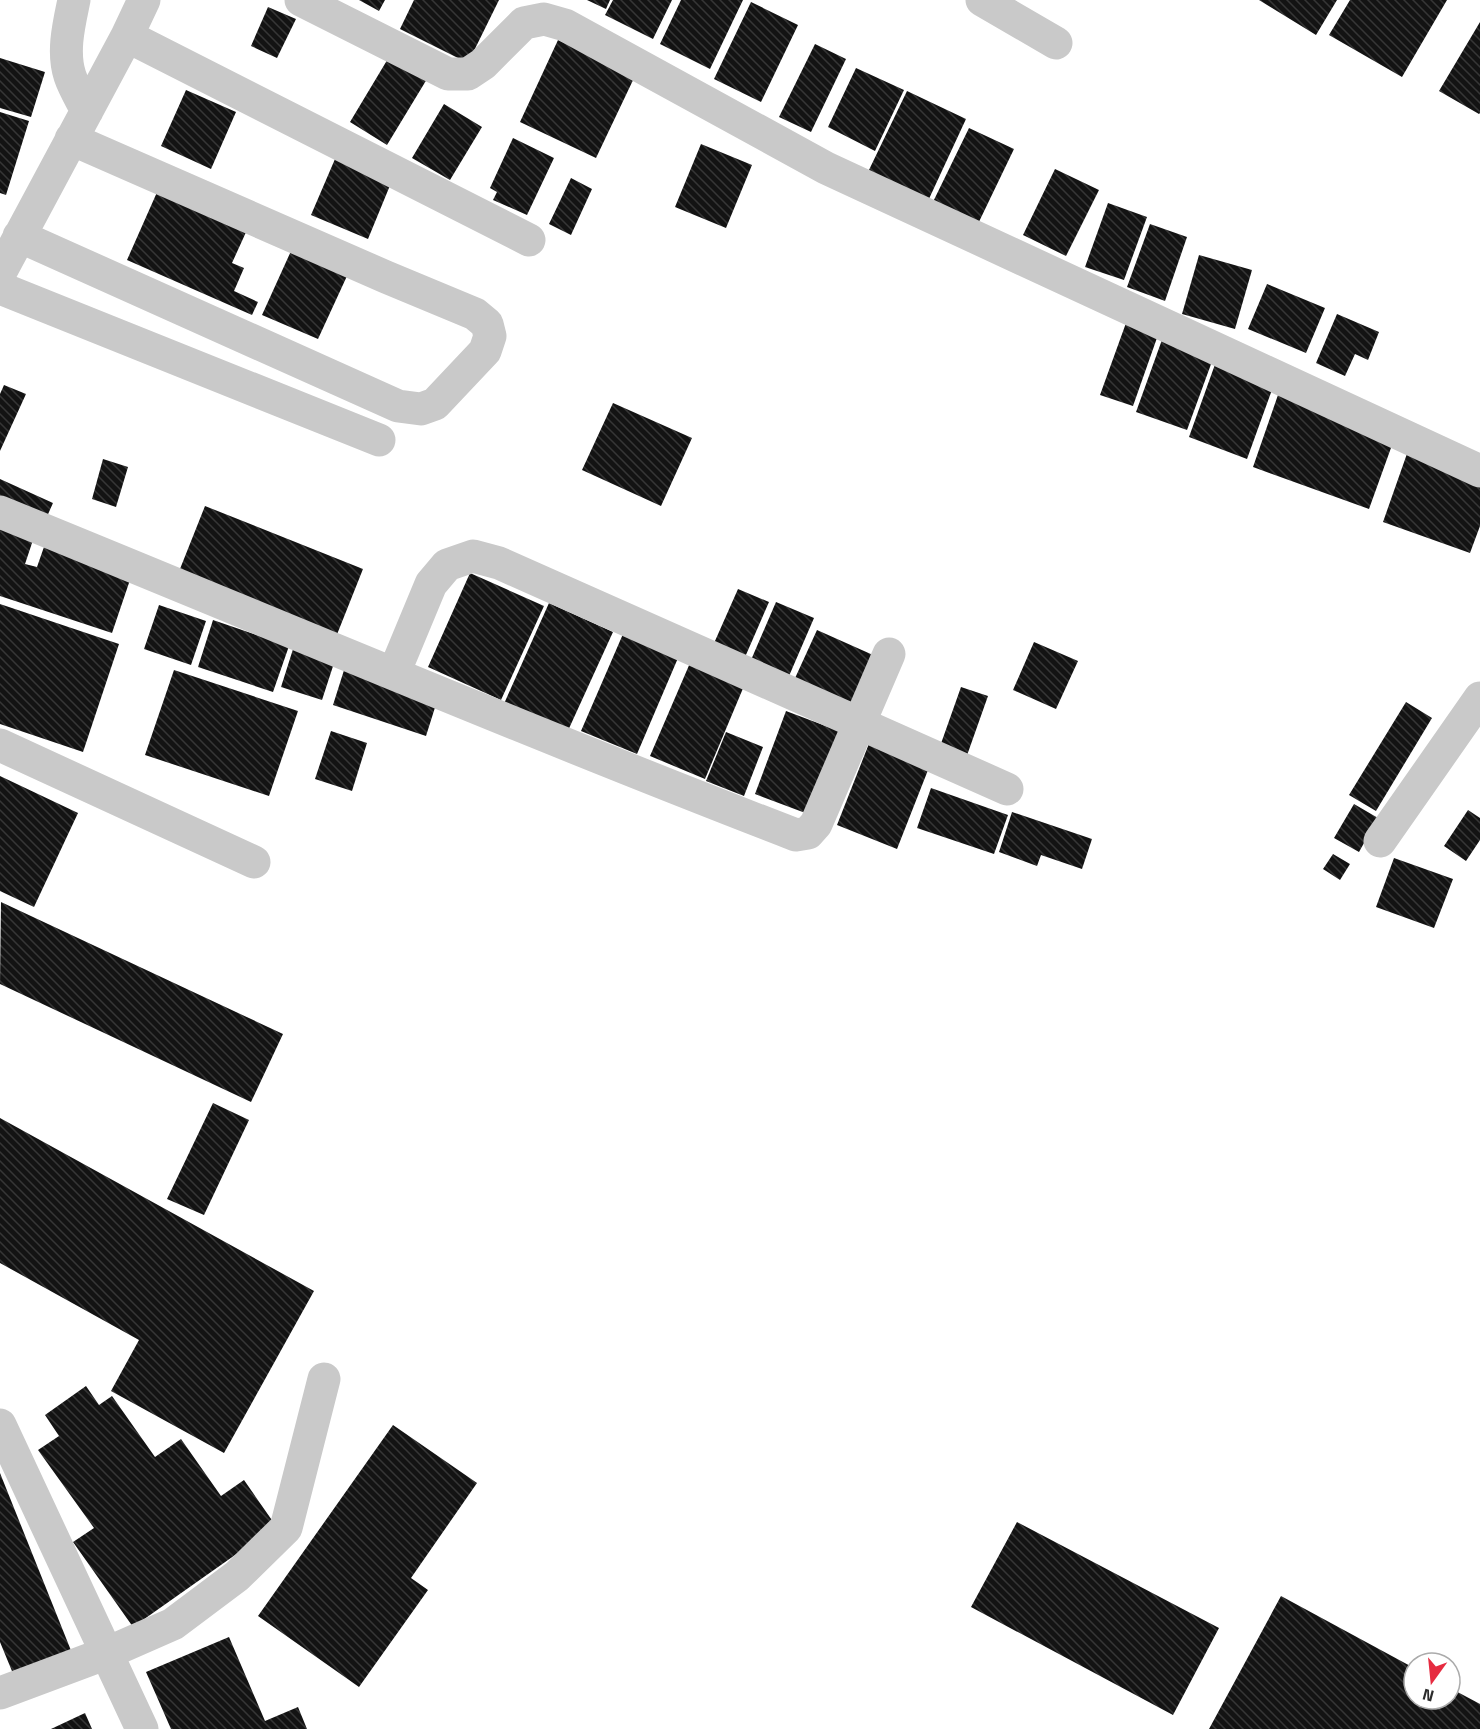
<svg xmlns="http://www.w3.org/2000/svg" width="1480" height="1729" font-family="'Titillium Web',sans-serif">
<defs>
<pattern id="building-back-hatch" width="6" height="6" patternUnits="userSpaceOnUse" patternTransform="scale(1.5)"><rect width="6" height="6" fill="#131313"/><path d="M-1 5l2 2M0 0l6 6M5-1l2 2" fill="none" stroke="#363636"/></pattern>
</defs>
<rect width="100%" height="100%" fill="#fff"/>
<!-- building -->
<path fill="url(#building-back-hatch)" d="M359,0H385L379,11Z
M414,0H499L468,63L400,29Z
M587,0H610L606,9Z
M613,0H672L653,39L605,15Z
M681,0H743L710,69L660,44Z
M1259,0H1337L1316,35Z
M1350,0H1447L1402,77L1329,35Z
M751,2L798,25L761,102L714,79Z
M268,7L296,19L277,58L251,46Z
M1480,22V113L1479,114L1439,91Z
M558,40L635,76L596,158L520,122Z
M815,44L846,59L811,132L779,117Z
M389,57L427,79L387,145L350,122Z
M0,58L45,72L31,117L0,108Z
M856,68L904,90L875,151L828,127Z
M186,90L236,112L211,169L161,146Z
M907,91L966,119L928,201L868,172Z
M444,104L482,127L450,180L412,158Z
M0,112L29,121L6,195L0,193Z
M969,128L1014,149L976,228L931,206Z
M513,138L554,158L527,215L493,200L497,192L490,188Z
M701,144L752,165L726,228L675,207Z
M335,159L391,183L368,239L311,215Z
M1055,169L1099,190L1066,256L1023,235Z
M571,178L592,189L571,235L549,224Z
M158,190L247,230L232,263L244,268L234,291L258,302L252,315L127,260Z
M1108,203L1147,217L1124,280L1085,267Z
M1150,224L1187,237L1165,301L1127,287Z
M291,251L347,276L318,339L262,315Z
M1199,255L1252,270L1235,329L1182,314Z
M1267,284L1325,308L1306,353L1248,329Z
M1337,314L1379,332L1368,360L1355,354L1345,376L1316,363Z
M1126,323L1158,335L1133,406L1100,395Z
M1163,337L1214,356L1187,430L1136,412Z
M1218,356L1277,376L1247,459L1189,437Z
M4,385L26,394L0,451V394Z
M1279,392L1396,434L1369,509L1253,467Z
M613,403L692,438L661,506L582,470Z
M1409,448L1480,474V526L1470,553L1383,522Z
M103,459L128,467L116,507L92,499Z
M0,479L53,503L45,521L0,501Z
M205,506L363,569L334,642L176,579Z
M0,529L33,540L25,564L37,567L45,544L132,574L112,633L0,596Z
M470,573L544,606L501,700L428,667Z
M738,589L769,602L742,664L711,650Z
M776,602L814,618L786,683L748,667Z
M549,603L613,632L566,735L503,706Z
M0,604L119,644L83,752L0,724Z
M159,605L206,621L191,665L144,649Z
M213,620L289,646L273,692L198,667Z
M817,630L873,655L848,711L791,687Z
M623,634L678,658L637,754L581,731Z
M1034,642L1078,661L1056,709L1013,690Z
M294,646L335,660L322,700L281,687Z
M690,663L744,686L705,779L650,756Z
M345,667L438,698L426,736L333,705Z
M174,670L298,711L269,796L145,755Z
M961,687L988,696L965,761L938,752Z
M1406,702L1432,718L1376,811L1349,795Z
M786,711L839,731L808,814L755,794Z
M331,731L367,743L352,791L315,779Z
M726,732L763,747L744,796L706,781Z
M870,741L930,765L897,849L837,825Z
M0,776L78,813L34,907L0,891Z
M931,788L1008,815L994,854L917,828Z
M1354,804L1378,818L1359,852L1334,838Z
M1468,810L1480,818V840L1466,861L1444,846Z
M1012,812L1092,839L1082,869L1041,855L1037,866L999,852Z
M1333,854L1350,864L1340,880L1323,869Z
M1394,858L1453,879L1434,928L1376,907Z
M1,902L283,1034L251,1102L0,984Z
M213,1103L249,1120L204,1215L167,1199Z
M0,1118L314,1291L224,1453L111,1391L139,1340L0,1263Z
M86,1386L99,1405L112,1396L155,1457L181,1439L221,1496L244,1480L276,1526L133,1627L73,1542L94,1528L38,1450L59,1436L45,1415Z
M393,1425L477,1483L411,1578L428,1590L359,1687L258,1616Z
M0,1473L72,1653L14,1676L0,1642Z
M1017,1522L1219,1628L1173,1715L971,1607Z
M1281,1596L1414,1668V1699H1450V1688L1480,1704V1729H1209Z
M229,1637L265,1721L298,1707L307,1729H171L146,1672Z
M85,1713L92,1729H51Z"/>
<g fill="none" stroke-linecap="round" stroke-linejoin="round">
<!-- minor -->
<path stroke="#c9c9c9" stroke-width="33" d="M74,0C69,24 62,52 70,76C74,88 81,99 87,111
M301,0L448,74H468L483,64L524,23L544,19L565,25L826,168L1480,471
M982,0L1056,43
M127,36L529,240
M19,236L398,406L421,409L435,404L485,351L490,336L487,324L475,314L386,277L71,139
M0,273L127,36L144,0
M0,288L379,440
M0,512C265,620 529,732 796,835L808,833L816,824L889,654
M394,673L431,584L447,565L473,556L499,563L1007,789
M0,745L254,862
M1380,841L1480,698
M0,1425L142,1729
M0,1693L107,1653L173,1624L237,1576L286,1528L324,1379"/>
</g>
<!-- north arrow -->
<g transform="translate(1432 1681) rotate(195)"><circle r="28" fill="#ffffff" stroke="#ababab" stroke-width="1.5"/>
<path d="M0-4.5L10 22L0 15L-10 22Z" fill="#e62b40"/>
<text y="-9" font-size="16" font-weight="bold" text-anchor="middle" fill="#2c2c2c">N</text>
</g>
</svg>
